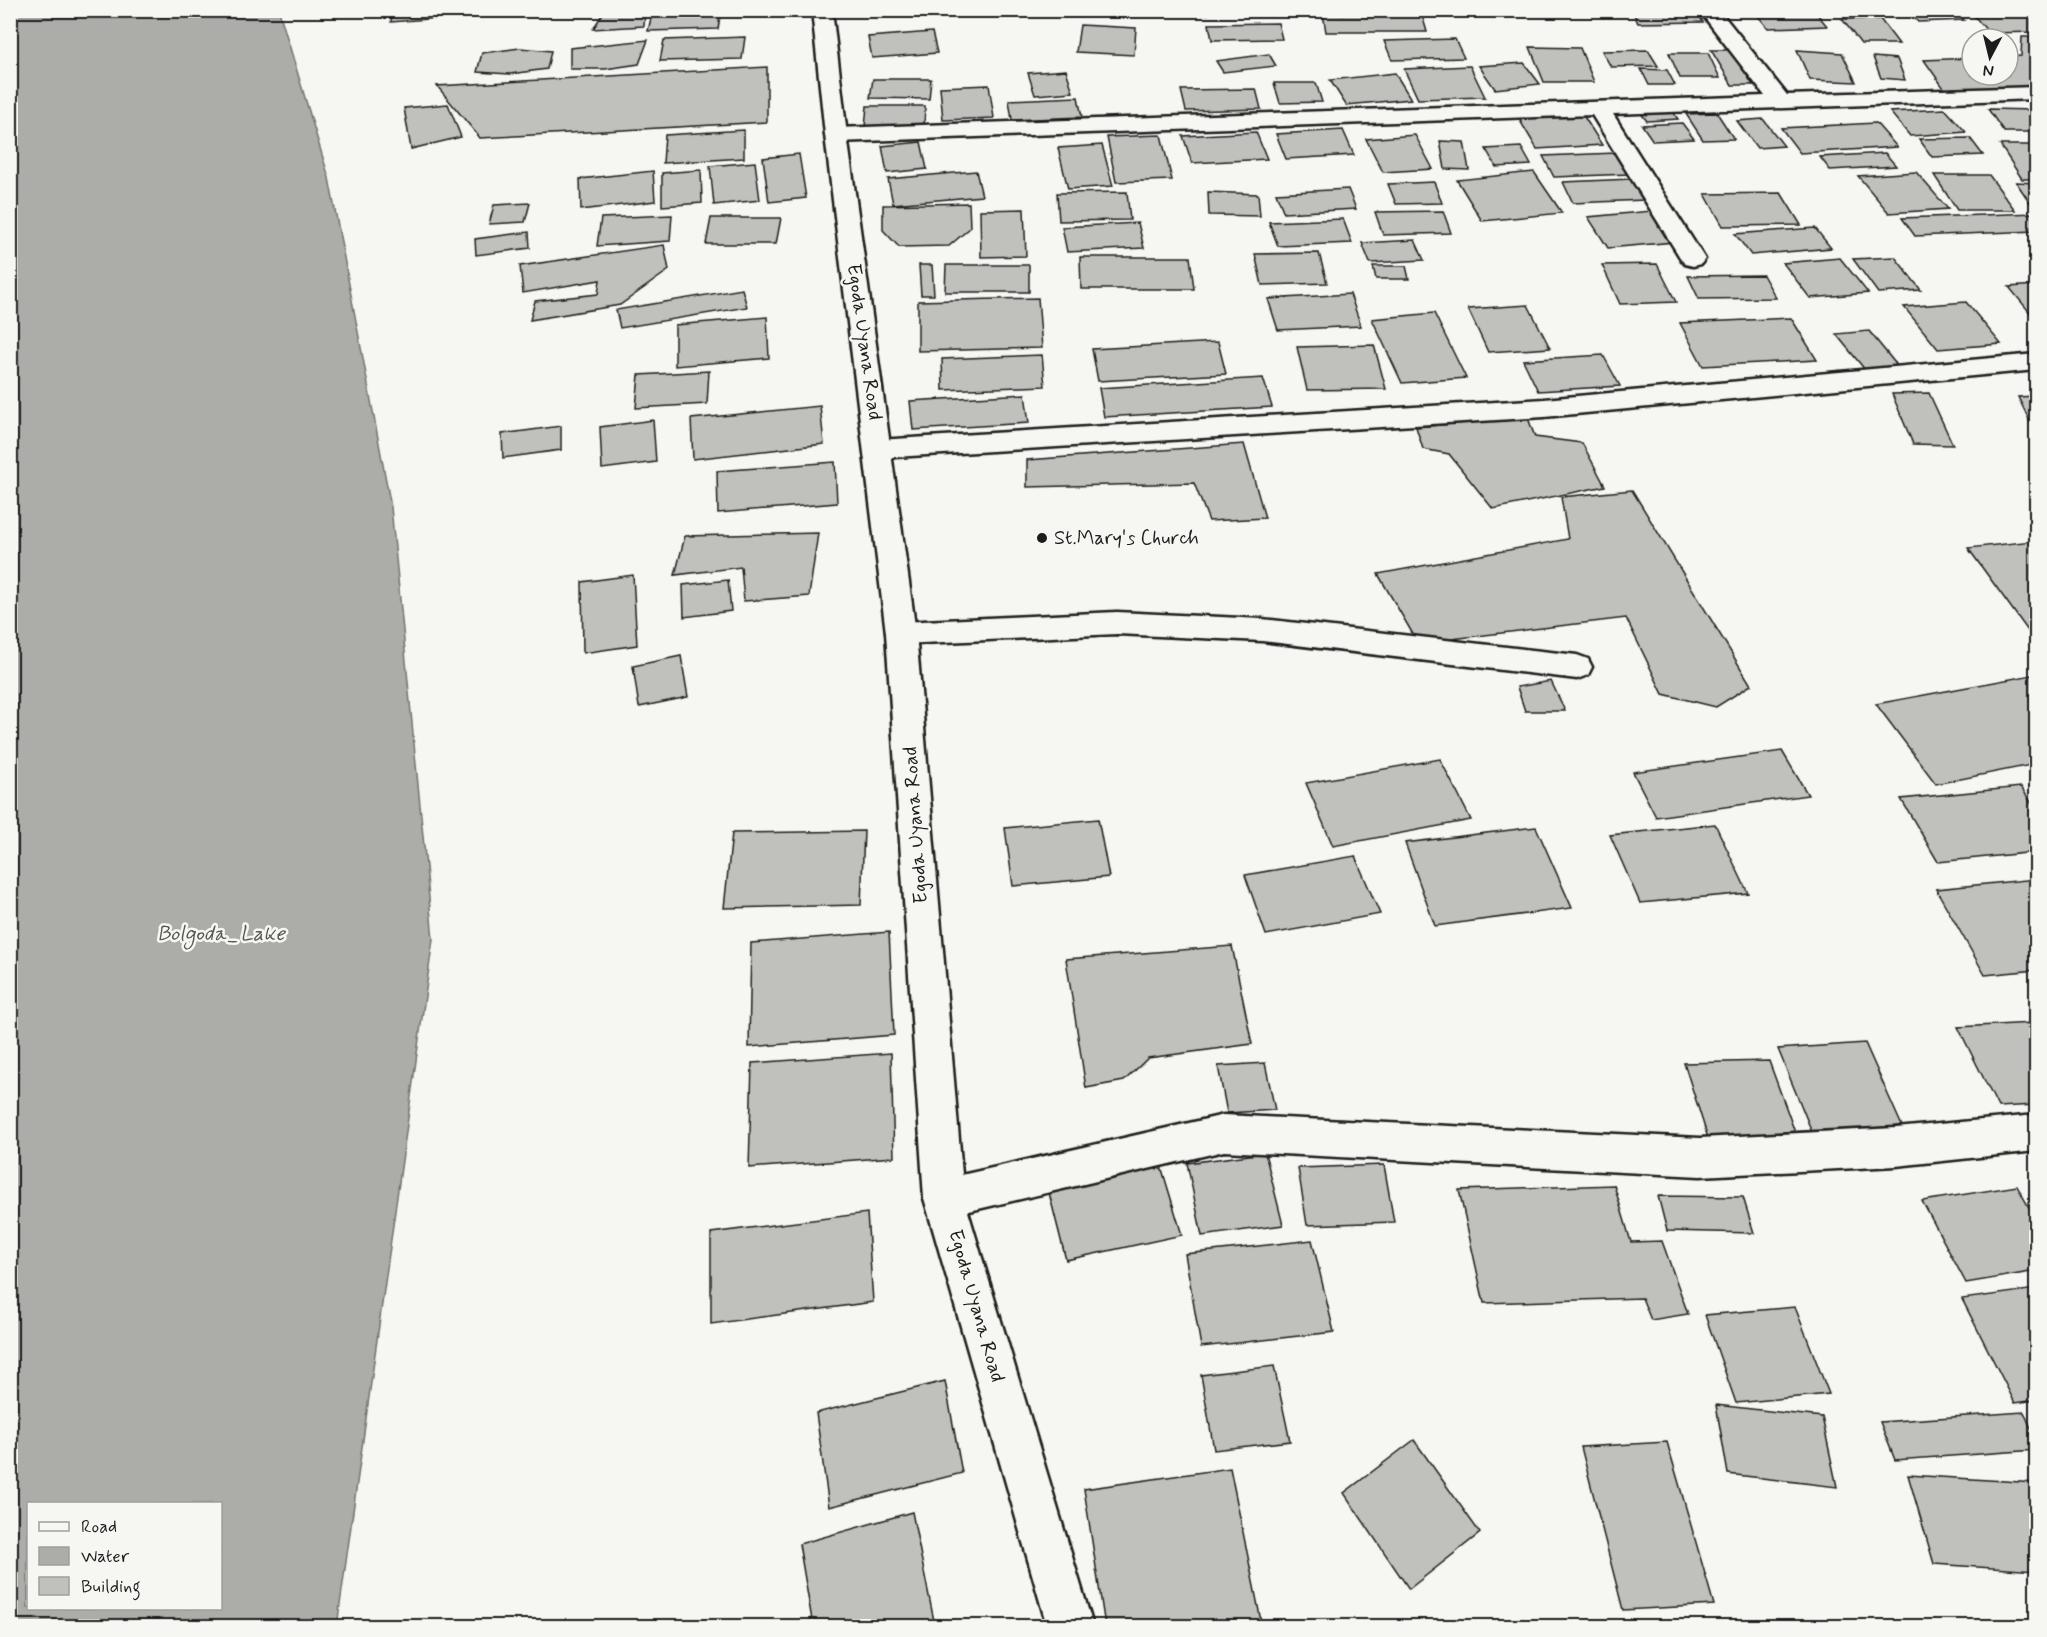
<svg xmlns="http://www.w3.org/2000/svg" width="2047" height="1637" font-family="Mynerve,sans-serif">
<rect width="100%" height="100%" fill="#f6f6f2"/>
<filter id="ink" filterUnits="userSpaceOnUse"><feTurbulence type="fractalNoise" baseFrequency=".0167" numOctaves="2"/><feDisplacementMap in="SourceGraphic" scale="12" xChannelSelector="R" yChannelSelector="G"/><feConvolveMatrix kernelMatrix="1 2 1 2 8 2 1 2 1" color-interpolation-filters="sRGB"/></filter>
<g filter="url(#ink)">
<!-- water -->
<path fill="#acaca9" stroke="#727271" stroke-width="1.5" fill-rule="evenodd" d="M11,10L279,11L329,178L391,507L433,939L337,1626H11ZM28,1504H220V1608H28Z"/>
<!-- building -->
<path fill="#c0c0bd" stroke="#1c1c1c" stroke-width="1.5" d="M434,10H454L453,17L391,22L392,14Z
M605,10L645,11L644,26L593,29Z
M653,10H721L718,29L648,31Z
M1148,10H1207L1208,14L1148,12Z
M1236,10H1297V11L1237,13Z
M1632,10H1696L1703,22L1638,23Z
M1753,10H1814L1827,26L1768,28Z
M1907,10H1955L1964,20L1918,22Z
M1969,10H2036V32L1989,33Z
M1323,14L1422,15L1427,32H1326Z
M1842,19H1880L1899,44H1861Z
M1278,23L1282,39L1212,40L1209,24Z
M1080,25L1136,28L1134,55L1076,52Z
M932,32L937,53L872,58L868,37Z
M745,37L742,59L660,61L664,40Z
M2022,37H2036V91L1948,94L1924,60L1972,58V75H2008V57L2021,56Z
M1455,39L1464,58L1392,60L1384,41Z
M648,40L639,64L605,69H570V48Z
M1530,47L1580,48L1594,82H1544Z
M520,48L551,51L547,69L510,74L477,72L482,53Z
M1648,50L1658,66L1611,67L1602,51Z
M1711,50H1731L1753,85H1732Z
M1797,50L1842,53L1856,82L1810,80Z
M1669,53H1708L1720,78H1680Z
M1269,54L1276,66L1223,72L1216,61Z
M1873,57L1897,59L1905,80L1881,78Z
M1524,63L1540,84L1495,89L1479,66Z
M1470,66L1485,97L1418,99L1404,69Z
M767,67V122L480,138L437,86Z
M1641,69L1667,70L1675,85H1649Z
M1066,70L1073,92L1035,95L1028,73Z
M1395,73L1411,99L1346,105L1330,80Z
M873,79H931L929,99L870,98Z
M1274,83H1316L1322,102L1280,103Z
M989,85L994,118L943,120L940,87Z
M1256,89L1261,109L1186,111L1181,90Z
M1078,97L1082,117L1012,120L1009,100Z
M448,104L461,137L411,149L404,108Z
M867,106H925L924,127H865Z
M1670,108L1678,119L1647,121L1639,111Z
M1945,109L1966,132L1910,136L1890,112Z
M1988,109L2036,110V132H2004Z
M1717,113L1734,139L1703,140L1686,114Z
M1583,115L1602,145L1537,149L1519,119Z
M1763,119L1784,146L1757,148L1737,121Z
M1682,123L1694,139L1653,141L1642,125Z
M1876,123L1897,147L1800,153L1781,128Z
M744,130V158L663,163L665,135Z
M1343,130L1354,155L1286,159L1276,134Z
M1256,132L1267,159L1192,163L1183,136Z
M1161,135L1172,180L1116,182L1107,137Z
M1415,135L1433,169L1383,172L1366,139Z
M1970,138L1983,155L1932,157L1919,139Z
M1440,141L1464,142L1469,170L1445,169Z
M921,142L927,169L887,173L882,146Z
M1102,145L1113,186L1068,189L1058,148Z
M2000,145H2036V179H2022Z
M1521,147L1531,165L1496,167L1486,149Z
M1616,153L1629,174L1554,177L1543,156Z
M1885,153L1896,166L1830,170L1820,157Z
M799,154L806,198L769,202L763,158Z
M755,162L760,200L714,205L710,166Z
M701,170L702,203L662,206V173Z
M653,171L655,201L581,210L580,179Z
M976,171L982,196L893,204L888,179Z
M1534,172L1562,213L1482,221L1457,180Z
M1916,172L1948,209L1889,213L1858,176Z
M1934,175H1989L2015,210H1957Z
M1632,179L1644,200L1573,203L1563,182Z
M1434,182L1442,203L1396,204L1388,184Z
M2016,182L2036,183V207H2033Z
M1348,189L1356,209L1284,213L1276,193Z
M1127,192L1130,220L1059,221L1057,193Z
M1208,192L1258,194L1260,216L1209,215Z
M1781,193L1801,225L1723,226L1705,194Z
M530,203L525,222L489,224L494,205Z
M969,203L970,228L949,246L899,247L883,230V205Z
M1024,209L1026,256L981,257L980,210Z
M1443,211L1451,233L1383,235L1375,212Z
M1652,211L1674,242L1608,248L1588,217Z
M2036,213V231L1915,236L1902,218Z
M672,215L670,241L597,246L601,218Z
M711,218H781L776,244H706Z
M1343,219L1352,243L1278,246L1269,222Z
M1138,223L1144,248L1067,252L1062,227Z
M1815,228L1831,248L1751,255L1735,234Z
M529,232L530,248L476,255L475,239Z
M1415,240L1424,260L1370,263L1362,243Z
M664,245L669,270L620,305L530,320L535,301L598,294L600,280L523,293L520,266Z
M1319,253L1327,283L1262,285L1255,254Z
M1080,257H1190L1194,289H1081Z
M1895,257L1921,290L1878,293L1853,259Z
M1840,258L1868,293L1810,298L1783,263Z
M1657,264L1676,302L1620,304L1602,265Z
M919,265H932L934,295H921Z
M946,265H1029V292H945Z
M1373,266H1406L1409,279H1376Z
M1763,275L1776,298L1699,299L1688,276Z
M2036,285V320L2009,287Z
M742,289L747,307L620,328L616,310Z
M1350,294L1361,326L1278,330L1268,299Z
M1038,298L1042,348L918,351V301Z
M1966,302L2001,344L1938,349L1904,307Z
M1528,305L1550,348L1488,352L1468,309Z
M1434,313L1466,378L1402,383L1372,319Z
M767,317L769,358L675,366V325Z
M1791,318L1817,360L1703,366L1680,323Z
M1869,331L1899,368L1866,371L1836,334Z
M1218,342L1226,374L1098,381L1092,349Z
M1374,345L1386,389L1307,390L1297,347Z
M1042,355L1045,386L943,390L942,359Z
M1603,355L1620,386L1538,391L1523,360Z
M709,371L707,404L636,408L639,375Z
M1263,378L1272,407L1104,417L1099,388Z
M1929,393L1953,445L1913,444L1892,394Z
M1025,394L1029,423L913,430L910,401Z
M2036,396V434L2018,397Z
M820,406L824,444L693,459L691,419Z
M1528,418L1535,437L1582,443L1605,486L1493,509L1449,454L1423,449L1416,427Z
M653,420L656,462L602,469L600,427Z
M561,426V450L503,458L502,434Z
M1244,444L1265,518L1209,521L1194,483L1027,487V460Z
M835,462L837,503L718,513L717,471Z
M1632,490L1751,685L1716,707L1663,694L1626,618L1418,643L1378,574L1568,539L1561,497Z
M818,533L809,596L744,601L741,567L675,575L685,536Z
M2033,541L2036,545V642L1968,548Z
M633,575L637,645L583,653L582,582Z
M728,580L731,611L684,617L683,585Z
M681,656L688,697L639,707L633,666Z
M2032,675L2036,680V764L1936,784L1876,704Z
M1551,681L1565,711H1525L1517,687Z
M1782,751L1808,795L1656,817L1633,772Z
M1440,759L1471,820L1333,846L1306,783Z
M2021,787L2036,810V852L1938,862L1901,799Z
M1098,819L1109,877L1013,886L1005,828Z
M1715,824L1748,893L1640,903L1610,835Z
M1536,827L1572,908L1435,926L1405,843Z
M864,831L861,905L724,908L732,833Z
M1355,856L1380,914L1266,935L1245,875Z
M2036,879V970L1985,975L1936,889Z
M889,932L894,1035L749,1047L751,943Z
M1232,946L1252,1044L1148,1058L1124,1081L1086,1088L1066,959Z
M2033,1023L2036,1030V1105L1998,1107L1958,1027Z
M1865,1043L1902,1126L1812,1132L1778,1049Z
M891,1053L894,1157L749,1168L752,1063Z
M1769,1061L1796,1135L1708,1138L1684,1063Z
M1265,1063L1275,1110L1227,1113L1218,1066Z
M1265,1153L1283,1225L1202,1236L1187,1163Z
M1158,1156L1182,1235L1066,1260L1046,1181Z
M1384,1165L1394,1222L1307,1225L1298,1168Z
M1614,1185L1631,1242L1662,1241L1688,1314L1651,1320L1642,1298L1484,1303L1459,1190Z
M2017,1186L2036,1220V1271L1966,1283L1922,1201Z
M1658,1196L1743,1197L1754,1233L1667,1231Z
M867,1213L873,1302L711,1324V1233Z
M1312,1240L1334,1332L1201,1347L1185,1254Z
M2036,1289V1400L2015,1403L1962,1299Z
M1795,1307L1829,1394L1736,1403L1705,1315Z
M1274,1366L1290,1441L1214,1450L1201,1375Z
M945,1381L962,1473L829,1507L816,1413Z
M1716,1405L1822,1417L1837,1487L1728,1474Z
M2024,1412L2036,1440V1450L1895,1460L1880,1422Z
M1414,1440L1480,1533L1409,1589L1344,1493Z
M1667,1442L1714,1605L1623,1610L1581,1447Z
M1230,1468L1262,1626H1105L1084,1489Z
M1908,1475L2036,1483V1571L1934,1564Z
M912,1512L935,1626H813L799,1544Z"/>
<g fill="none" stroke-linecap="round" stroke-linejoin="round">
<!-- minor casing -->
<g stroke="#1c1c1c" stroke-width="5">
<path id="minor" d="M1699,10H1719L1787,95L2036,87V99L1613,114L1705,259L1701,264L1693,266L1685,264L1681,259L1592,115L836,142L828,140L825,135L828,130L836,128L1765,96Z
M2036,354V370L1544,417L878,458L868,455L865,449L868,443L878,440L1544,399Z
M1117,612L1262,619L1577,655L1588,659L1592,667L1588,675L1577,679L1262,641L1117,634L901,644L890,641L886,633L890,625L901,622Z
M1224,1115L1700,1138L1896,1128L2036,1115V1151L1896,1166L1700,1176L1224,1151L944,1217L930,1212L924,1198L930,1184L944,1179Z"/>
</g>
<!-- major casing -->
<g stroke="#1c1c1c" stroke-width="5">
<path id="major" d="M812,10H832L847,135L916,633L964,1198L1093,1626H1047L924,1198L886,633L825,135Z"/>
</g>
<!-- minor -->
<use href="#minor" fill="#f6f6f2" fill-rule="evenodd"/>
<!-- major -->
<use href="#major" fill="#f6f6f2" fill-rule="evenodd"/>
</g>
</g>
<!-- markers -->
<circle fill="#1c1c1c" stroke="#f6f6f2" stroke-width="2" cx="1042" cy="538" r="6"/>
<g text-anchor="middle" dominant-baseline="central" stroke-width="5" stroke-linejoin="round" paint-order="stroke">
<!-- street labels -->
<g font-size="20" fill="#1c1c1c" stroke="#f6f6f2">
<text transform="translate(864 342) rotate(82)">Egoda Uyana Road</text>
<text transform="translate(916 825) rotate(-94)">Egoda Uyana Road</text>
<text transform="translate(976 1306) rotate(74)">Egoda Uyana Road</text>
</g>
<!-- poi labels -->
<g font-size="20" fill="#1c1c1c" stroke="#f6f6f2" text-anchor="start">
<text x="1054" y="538">St.Mary's Church</text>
</g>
<!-- water labels -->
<g font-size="21" font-style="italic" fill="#565654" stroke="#f6f6f2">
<text x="221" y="934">Bolgoda_Lake</text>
</g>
</g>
<!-- margin -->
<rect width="2047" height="1637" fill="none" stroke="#f6f6f2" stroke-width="36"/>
<rect x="18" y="18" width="2011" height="1601" fill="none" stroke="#1c1c1c" stroke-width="2" filter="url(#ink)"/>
<!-- legend -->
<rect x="27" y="1502" width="195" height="108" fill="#f6f6f2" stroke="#9f9f9c" stroke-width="1.5"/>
<rect x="39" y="1522" width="30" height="9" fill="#f6f6f2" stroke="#9f9f9c" stroke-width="1.5"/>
<text x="81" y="1532" font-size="18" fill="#1c1c1c">Road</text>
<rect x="39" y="1547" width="30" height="18" fill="#acaca9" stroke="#9f9f9c" stroke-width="1.5"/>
<text x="81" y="1562" font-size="18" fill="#1c1c1c">Water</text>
<rect x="39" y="1577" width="30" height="18" fill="#c0c0bd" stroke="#9f9f9c" stroke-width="1.5"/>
<text x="81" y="1592" font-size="18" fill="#1c1c1c">Building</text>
<!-- north arrow -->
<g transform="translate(1990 57) rotate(187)"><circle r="28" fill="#f6f6f2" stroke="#9f9f9c" stroke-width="1.5"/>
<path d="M0-4.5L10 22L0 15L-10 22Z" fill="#1c1c1c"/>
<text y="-9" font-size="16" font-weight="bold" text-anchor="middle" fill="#1c1c1c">N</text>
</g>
</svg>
